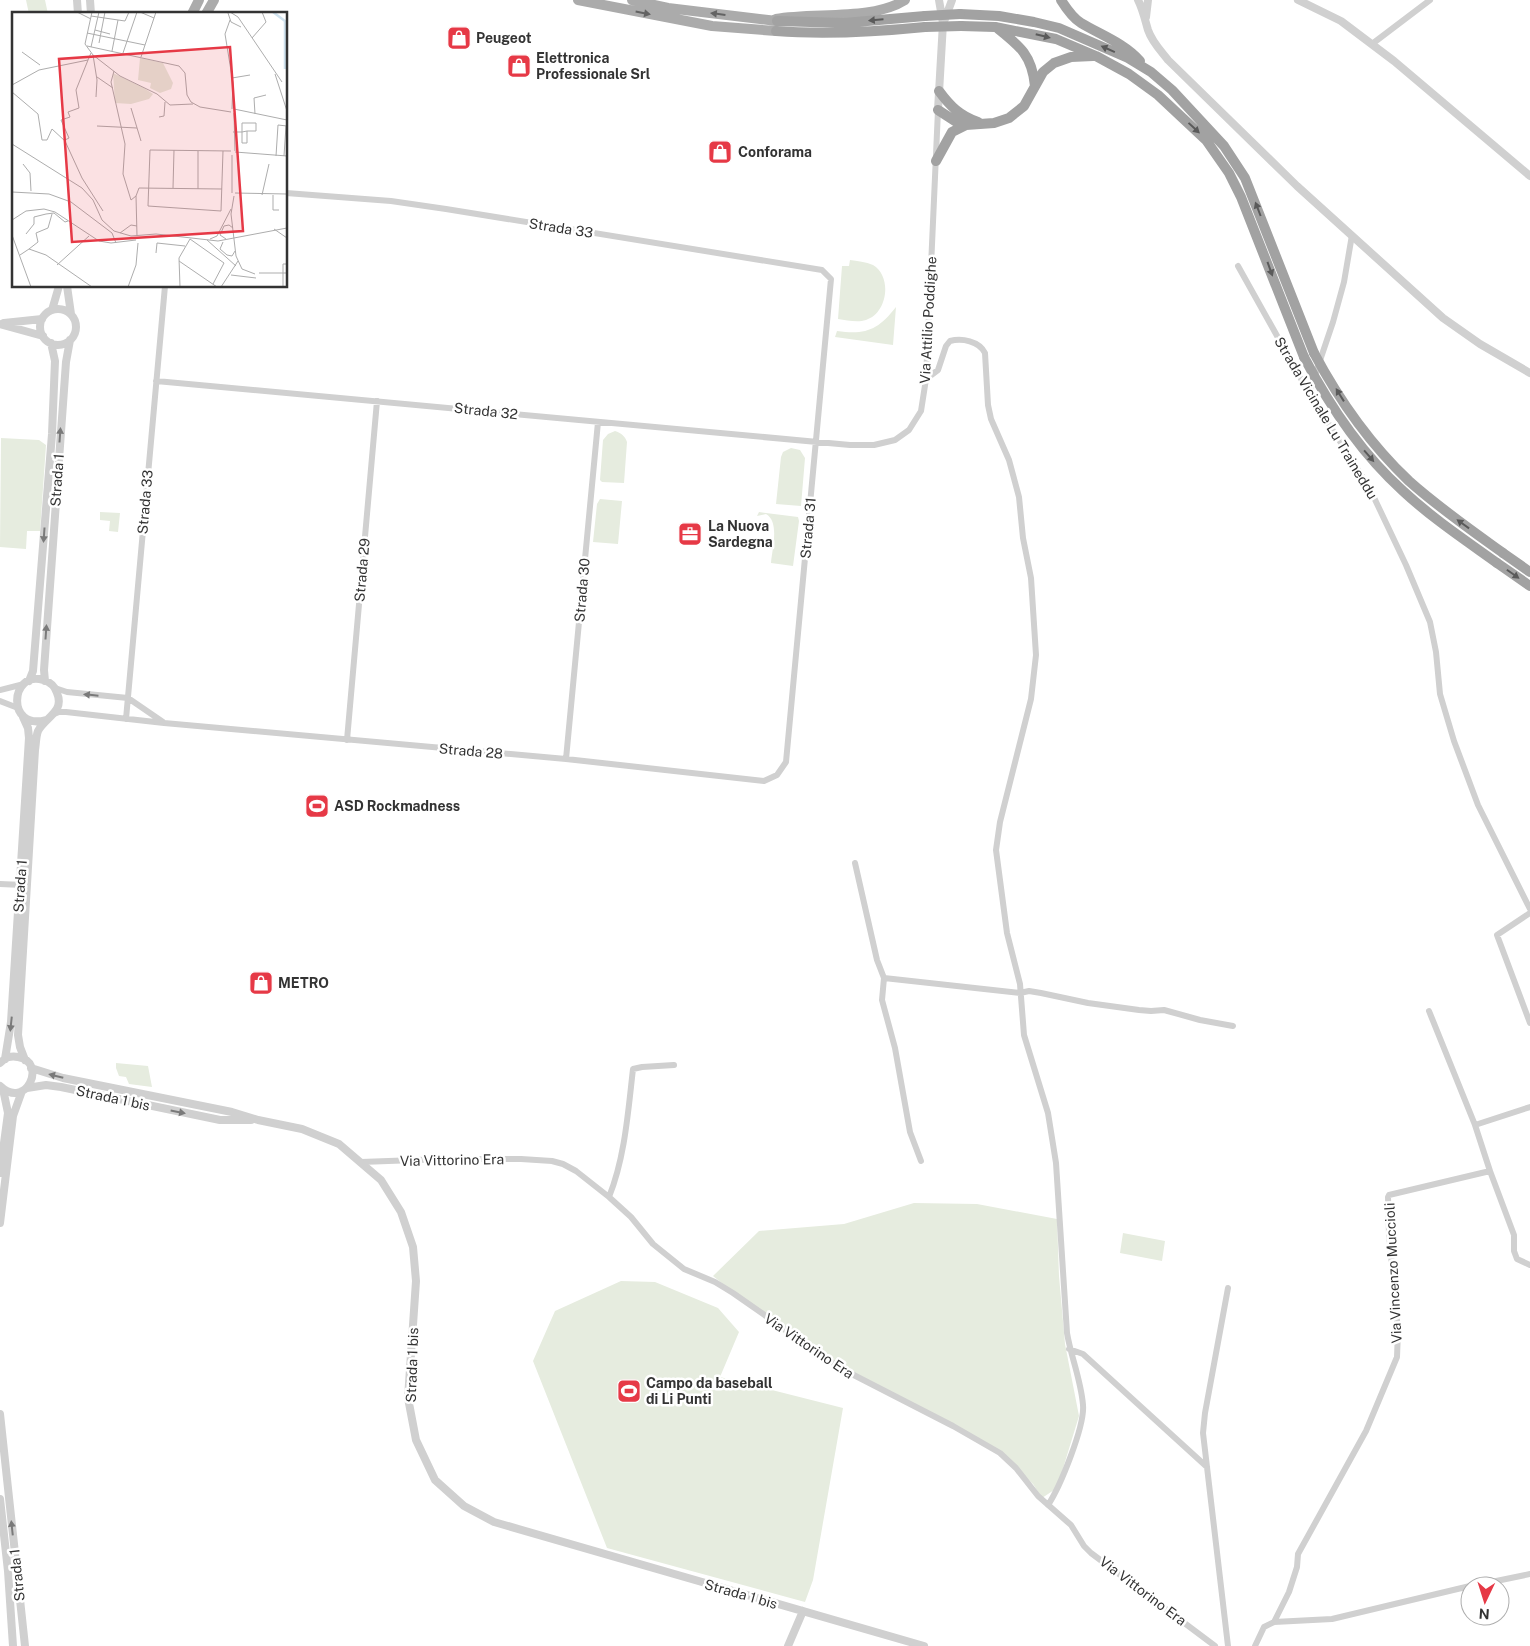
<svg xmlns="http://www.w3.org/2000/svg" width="1530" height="1646" font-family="'Public Sans',sans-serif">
<rect width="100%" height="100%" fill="#fff"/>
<!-- green -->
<path fill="#e6ecdf" d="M26,0H45L48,14H29Z
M850,260C857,261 866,262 873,265C893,277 887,314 866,320C857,323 847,320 838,319L842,266H849Z
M896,307L893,345L835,337L837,331C866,335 878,330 896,307Z
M615,431C621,433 625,436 627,442L624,483L602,482L600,480L603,440L608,434Z
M1,438L39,440L46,445L40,531H27L26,549L0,547Z
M791,448L800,450L805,458L801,506L776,504L781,457L783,452Z
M600,499L622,501L618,544L593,542L597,504Z
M100,512L120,513L118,532L109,531L110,521L100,520Z
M759,512L798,517L799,521L793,566L771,563C772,549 780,522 766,514L757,516Z
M116,1063L148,1066L152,1087L129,1084L126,1077L119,1076L116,1068Z
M914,1203L977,1204L1057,1219L1059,1276L1065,1344L1079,1416L1057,1488L1042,1498L1033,1484L998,1452L883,1391L791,1339L713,1276L759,1231L844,1224Z
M1123,1233L1165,1241L1162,1261L1120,1253Z
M621,1281L655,1282L718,1308L739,1332L720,1377L843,1408L813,1580L805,1602L607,1548L533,1361L555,1311Z"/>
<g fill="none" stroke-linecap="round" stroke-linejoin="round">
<!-- minor -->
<path stroke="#d0d0d0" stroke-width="6" d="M1372,44L1430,0
M1238,266L1309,393L1369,487L1406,565L1430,622L1436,652L1440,694L1454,741L1478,805L1530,909
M926,379L938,370L946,346L950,341C962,338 979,341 985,353L988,405L991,419L1009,460L1019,497L1023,538L1031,578L1036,655L1031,699L1000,822L996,850L1007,933L1020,984L1024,1035L1048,1113L1056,1163L1067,1333C1071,1357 1081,1380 1083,1405C1085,1426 1060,1487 1048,1505
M156,381L850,445H874L895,440L909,430L921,411L926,379L938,110
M1309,393L1333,322L1344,282L1352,235
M55,688L67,692L128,698L163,722
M0,690L24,684
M0,701L18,708
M54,714L59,712H66L164,723L566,759L764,781L777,775L786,762L831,279L822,270L446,209L391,201L286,193
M126,719L165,286
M347,740L377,401
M566,759L598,422
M855,863L877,960L884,978L882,1000L895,1048L910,1132L921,1161
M0,884L23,885
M1530,913L1497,935L1530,1023
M884,978L1020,993L1029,991L1041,993L1088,1003L1139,1010L1151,1011L1164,1010L1200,1020L1233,1026
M1429,1011L1475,1125
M361,1162L443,1159H521L552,1161L563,1164L576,1171L609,1197L631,1217L653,1244L684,1269L715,1282L733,1293L842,1369L953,1426L1000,1453L1016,1468L1038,1496L1071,1525L1084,1546L1091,1553L1215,1646
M1490,1171L1514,1235V1251L1517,1259L1530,1265
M609,1197C625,1157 628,1112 633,1069L642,1067L674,1065
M1069,1349L1083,1354L1207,1467
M1472,1586L1530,1574
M1274,1622L1289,1592L1297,1567L1298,1554L1366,1431L1397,1357L1398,1331L1389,1234L1388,1197L1389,1195L1490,1171L1475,1125L1530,1107
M1228,1646L1203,1433L1205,1413L1228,1288
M1255,1646L1264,1627L1274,1622L1332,1619L1470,1586"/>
<!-- tertiary -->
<path stroke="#d0d0d0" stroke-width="8" d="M77,0L78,14
M90,0L91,14
M1138,0C1143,10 1145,20 1148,30C1152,42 1161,51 1168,60L1297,186L1443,318L1480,344L1530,373
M1298,0L1341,21L1394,61L1530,176
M1146,17L1148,0
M945,19L952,0
M938,110L943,23L939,0
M67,286L71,314
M40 327a18 18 0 1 1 36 0a18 18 0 1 1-36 0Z
M52,310L59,286
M4,323L42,319
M0,324L43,336
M29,681L33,671L52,434L55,361L51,343
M45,681L44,670L66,362L70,340
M5,1059L11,1022L29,738L28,728L23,717
M25,1060L20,1047L18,1035L35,750C36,744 36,736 38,731C45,717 65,712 57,693C55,686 50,682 43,680C10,670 6,731 46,720
M0,1063C5,1058 10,1055 18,1057C48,1062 26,1111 0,1086
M31,1068L63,1078L232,1112L258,1120L302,1129L339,1144L381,1180L401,1212L413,1247L416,1281L408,1398L416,1440L435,1480L464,1506L494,1522L924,1646
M27,1088L46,1085L61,1087L220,1120H251
M0,1173L8,1113L3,1089
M0,1223L13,1116L22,1091
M0,1414L25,1646
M0,1499L8,1571L13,1646
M788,1646L803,1611"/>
<!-- primary -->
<path stroke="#ababab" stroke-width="10" d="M578,0L712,26L776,31
M632,0L668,8L777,21
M192,14L199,0
M206,14L214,0
M776,19C815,12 872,21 905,0"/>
<!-- trunk -->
<path stroke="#a2a2a2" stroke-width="10" d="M1061,0C1066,8 1073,18 1081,23C1101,35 1124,43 1140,61
M960,14L999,16L1034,22L1059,28L1128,58L1151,72L1172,90L1224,146L1245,178L1314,353
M777,21L844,23L925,16
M961,26L995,27L1056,39L1096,56L1129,74L1158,95L1206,140L1229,173L1241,197L1304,357
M996,27C1020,46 1032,55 1035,86
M776,31C826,35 875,32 925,27
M939,91C950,106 960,116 978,122
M938,110L958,123L966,125L994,123L1009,118L1024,106L1043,72L1054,63L1071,57L1093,56
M936,161L952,132L966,125
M1503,553L1530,572
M1497,563L1530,586"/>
<!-- trunk-bridge -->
<path stroke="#a2a2a2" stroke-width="10" d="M925,16L960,14
M925,27L961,26
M1314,353C1339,400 1370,444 1409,481C1438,507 1471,530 1503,553
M1304,357C1330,407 1361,453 1403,491C1432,518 1465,540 1497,563"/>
</g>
<!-- one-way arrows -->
<defs><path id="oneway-solid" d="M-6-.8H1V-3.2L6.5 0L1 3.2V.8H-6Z" transform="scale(1.25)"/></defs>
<g fill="#636363">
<use href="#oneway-solid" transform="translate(643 13) rotate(11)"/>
<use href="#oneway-solid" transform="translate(718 14) rotate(-173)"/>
</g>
<g fill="#5a5a5a">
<use href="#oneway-solid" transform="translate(876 20) rotate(175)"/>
<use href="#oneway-solid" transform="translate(1043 36) rotate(14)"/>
<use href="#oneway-solid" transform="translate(1108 49) rotate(-156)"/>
<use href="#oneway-solid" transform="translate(1194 128) rotate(43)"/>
<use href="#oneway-solid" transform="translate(1258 209) rotate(-111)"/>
<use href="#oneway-solid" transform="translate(1270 269) rotate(70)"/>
<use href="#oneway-solid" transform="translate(1340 395) rotate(-122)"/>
<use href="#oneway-solid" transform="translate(1369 456) rotate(49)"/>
<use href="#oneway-solid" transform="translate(1463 524) rotate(-144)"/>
<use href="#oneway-solid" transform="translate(1513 574) rotate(35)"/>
</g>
<g fill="#7a7a7a">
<use href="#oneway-solid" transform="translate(60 435) rotate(-86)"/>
<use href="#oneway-solid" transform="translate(44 535) rotate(94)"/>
<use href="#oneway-solid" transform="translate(46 632) rotate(-86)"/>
<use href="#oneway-solid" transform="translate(91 695) rotate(-174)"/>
<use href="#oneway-solid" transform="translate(11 1024) rotate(96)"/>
<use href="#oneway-solid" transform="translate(56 1076) rotate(-166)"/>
<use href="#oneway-solid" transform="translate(178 1112) rotate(11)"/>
<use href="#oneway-solid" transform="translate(12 1528) rotate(-96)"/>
</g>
<!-- icons -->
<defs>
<g id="shop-square" transform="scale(1.25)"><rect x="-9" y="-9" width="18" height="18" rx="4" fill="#e63946" stroke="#fff"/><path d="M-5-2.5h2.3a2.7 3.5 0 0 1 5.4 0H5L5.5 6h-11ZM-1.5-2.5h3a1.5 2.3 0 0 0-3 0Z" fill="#fff"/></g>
<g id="office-square" transform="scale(1.25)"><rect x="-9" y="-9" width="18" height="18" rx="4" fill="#e63946" stroke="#fff"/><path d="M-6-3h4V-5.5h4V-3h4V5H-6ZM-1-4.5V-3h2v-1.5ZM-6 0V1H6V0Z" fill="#fff"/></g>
<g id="stadium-square" transform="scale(1.25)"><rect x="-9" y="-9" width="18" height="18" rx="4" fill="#e63946" stroke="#fff"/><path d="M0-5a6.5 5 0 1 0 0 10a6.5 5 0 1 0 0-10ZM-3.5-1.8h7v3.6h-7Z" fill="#fff"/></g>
</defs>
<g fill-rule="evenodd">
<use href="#shop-square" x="459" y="38"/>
<use href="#shop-square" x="519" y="66"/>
<use href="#shop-square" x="720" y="152"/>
<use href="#office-square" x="690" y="534"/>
<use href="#stadium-square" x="317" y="806"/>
<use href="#shop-square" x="261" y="983"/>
<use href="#stadium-square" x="629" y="1391"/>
</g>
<g text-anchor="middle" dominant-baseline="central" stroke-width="5" stroke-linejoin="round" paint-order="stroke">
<!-- poi labels -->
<g font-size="14" font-weight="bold" fill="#333" stroke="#fff" text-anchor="start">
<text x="476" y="38">Peugeot</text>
<text x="536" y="58">Elettronica<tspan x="536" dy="16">Professionale Srl</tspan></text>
<text x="738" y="152">Conforama</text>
<text x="708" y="526">La Nuova<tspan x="708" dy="16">Sardegna</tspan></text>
<text x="334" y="806">ASD Rockmadness</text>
<text x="278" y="983">METRO</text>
<text x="646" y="1383">Campo da baseball<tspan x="646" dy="16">di Li Punti</tspan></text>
</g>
<!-- street labels -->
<g font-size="14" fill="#333" stroke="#fff">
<text transform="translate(561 228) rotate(9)">Strada 33</text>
<text transform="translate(928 320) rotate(-87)">Via Attilio Poddighe</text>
<text transform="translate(486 411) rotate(6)">Strada 32</text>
<text transform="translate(1326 418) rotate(59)">Strada Vicinale Lu Traineddu</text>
<text transform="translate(57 480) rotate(-86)">Strada 1</text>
<text transform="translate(145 502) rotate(-85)">Strada 33</text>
<text transform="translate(808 528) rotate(-85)">Strada 31</text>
<text transform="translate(362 570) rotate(-85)">Strada 29</text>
<text transform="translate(582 590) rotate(-85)">Strada 30</text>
<text transform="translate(471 751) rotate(5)">Strada 28</text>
<text transform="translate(20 886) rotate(-86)">Strada 1</text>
<text transform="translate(113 1098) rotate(12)">Strada 1 bis</text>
<text transform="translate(452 1160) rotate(-1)">Via Vittorino Era</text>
<text transform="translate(1393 1273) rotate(-93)">Via Vincenzo Muccioli</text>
<text transform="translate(809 1346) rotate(34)">Via Vittorino Era</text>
<text transform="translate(412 1365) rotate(-88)">Strada 1 bis</text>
<text transform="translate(17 1575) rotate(-96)">Strada 1</text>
<text transform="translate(1143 1591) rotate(37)">Via Vittorino Era</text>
<text transform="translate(741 1594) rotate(16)">Strada 1 bis</text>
</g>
</g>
<!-- overview -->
<g transform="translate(12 12)">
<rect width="275" height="275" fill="#fff"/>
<path d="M128,46L151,51L161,71L159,77L148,81L138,76L139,71L126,68ZM101,61L132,76L141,82L137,87L119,92L103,91Z" fill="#e6ecdf"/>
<path fill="none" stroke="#cfe2ee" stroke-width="2.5" d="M261,0L273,9V57"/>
<path fill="none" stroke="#adadad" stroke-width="1" d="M65,0L79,7M80,0L73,32L81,43L108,64L145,82L158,93L181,92M128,0L142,6M218,0L226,5L270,70M216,1L219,10L229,15M79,4L113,9L117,0M218,8L213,22L221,71L220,97M83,18L98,22M75,21L133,33M240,26L254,10L250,0M87,31L93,0M75,34L167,54L173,61L175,83L179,90L188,95L219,100M79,35L87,0M100,39L106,8M10,40L28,53M111,41L125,0M81,43L85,68L84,85M129,45L144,0M102,59L99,70L113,132L111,162L119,188L124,184M263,62L275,99M85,65L101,76M220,66L238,63M0,73L27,58L76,48L79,41M0,80L26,102L30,128H35L40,117L53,129L70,166L91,199M119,96L129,129M222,97L275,108M222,101L223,139M243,102L242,86L254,83M147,105L152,104L153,90M85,114L125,116M221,120H230V111H244V119H235L230,120V131H235V119M53,128L57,126L49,108L58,105L56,100L67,96L64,78L76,48M0,132L70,176L81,188L90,208L102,219L119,224L144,222M211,139L209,199L136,194L138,138L219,139M223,140L275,144M264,144L266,113L275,114M272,144L274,114M11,152L18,161L19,179M161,176L162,138M186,177V139M0,180L37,182L59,190L100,221L104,231M220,181V143M223,181L275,182M250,183L257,152M261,183V198H267M222,184L219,202L224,244L230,257L243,262M0,208L14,199L32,197L43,200L87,229L99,231L124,228M262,217L275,226M108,221L119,213L125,214M14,222L22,212V205L34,202L42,201L53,210L56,209M144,222L206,229L275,216M0,223L19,275M125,224L124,184L127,176L210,177M178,227L212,251L201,272M198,227L205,224L219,197M214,227L208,223L212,214L217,213L221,216M195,228L224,254M211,230L208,237L215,243L220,244L223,239M17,237L26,230L24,221L36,216L40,202M144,241L145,231L173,234M8,243L17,237L34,243L80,275M167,249L205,275M45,253L77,224M247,261H275M219,263L244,266M116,275L124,253L126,231M168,275L167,246L178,227M209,275L226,249M271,275V252H275"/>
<path fill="#e63946" fill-opacity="0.15" stroke="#e63946" stroke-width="2.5" d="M218,35L231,219L60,230L47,47Z"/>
<rect width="275" height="275" fill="none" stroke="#333" stroke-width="2.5"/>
</g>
<!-- north arrow -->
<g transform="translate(1485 1601) rotate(184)"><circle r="24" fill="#ffffff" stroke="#adadad"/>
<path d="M0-4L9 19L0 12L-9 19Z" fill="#e63946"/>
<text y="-8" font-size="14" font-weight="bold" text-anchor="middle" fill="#333333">N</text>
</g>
</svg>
